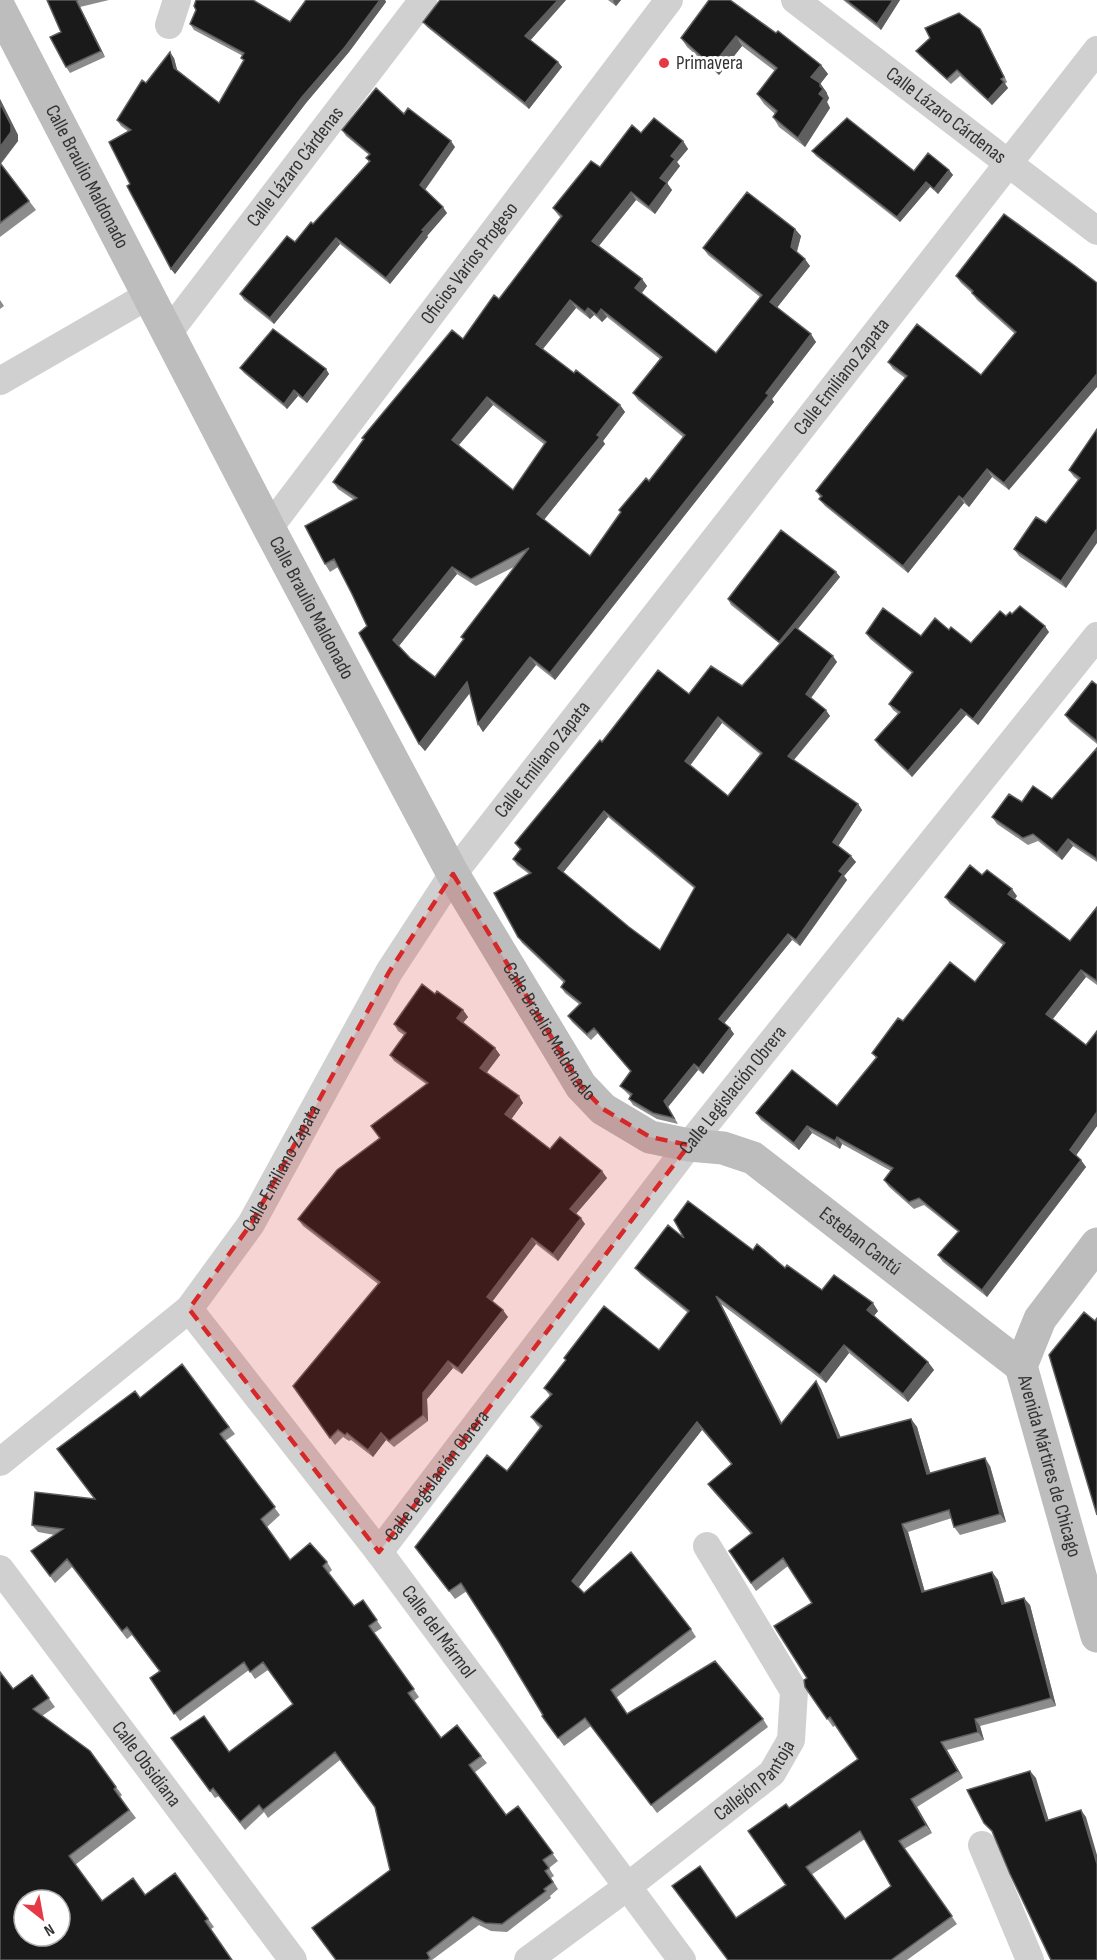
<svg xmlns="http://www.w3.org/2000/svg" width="1097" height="1960" font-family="'Sofia Sans Condensed',sans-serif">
<rect width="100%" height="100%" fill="#fff"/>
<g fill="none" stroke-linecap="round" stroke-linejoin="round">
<!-- street -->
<g stroke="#d0d0d0" stroke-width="28">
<path id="s1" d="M795,0L1097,231"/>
<path d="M169,25L177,0"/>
<path id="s2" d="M169,332L423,0"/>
<path d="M0,381L149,295"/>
<path id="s3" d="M269,528L669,0"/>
<path id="s4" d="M189,1309L379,1552L682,1960"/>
<path id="s5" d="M0,1462L189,1309L251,1224L389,972L453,874L1097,50"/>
<path id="s6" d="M379,1552L689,1145L1097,636"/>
<path id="s7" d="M0,1569L293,1960"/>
<path d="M982,1845L1030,1960"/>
<path id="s8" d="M528,1960L627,1887L772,1773L791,1740L794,1691L707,1546"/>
</g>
<!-- secondary -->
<g stroke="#bdbdbd" stroke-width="33">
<path id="s9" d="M0,9L269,528L453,874L581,1086L603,1109L650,1137L689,1145L723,1148L753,1158L1021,1366"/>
<path id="s10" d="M1097,1244L1040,1319L1021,1366L1097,1636"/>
</g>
</g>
<!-- wall -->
<path fill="#8c8c8c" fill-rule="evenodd" d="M47,0H109L80,7L105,57L70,73L66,67L61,32Z
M306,0H385L386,2L349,52L306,103L175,274L171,269L130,184L129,132L121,126L117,120L146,83L174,58L177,70L219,103L244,61L241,58L243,56L194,30L190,24L196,10L290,22Z
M566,0L530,40L558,62L562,67L529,109L427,27L423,22Z
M608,0H621L616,6Z
M709,0L821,65L828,74L820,83L827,93V94L829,98L827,102L830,108L805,147L779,127L773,117L775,114L764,104L757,94L775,71L742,46L719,75L687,47L681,38Z
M843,0H900L881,30Z
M980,29L983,34L1007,82L1005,84L1008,88L992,105L960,76L951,84L920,56L916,51Z
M0,99L18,135V141L1,164L36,210L0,237Z
M404,114L455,147L425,190L447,213L427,236L428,237L390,284L340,244L274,324L244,300L240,294L313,224L369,162L366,158L369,155L346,136L342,130Z
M641,133L683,141L688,149L677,162L680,166L667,183L672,190L655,214L636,200L599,246L642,279L647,286L642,293L716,353L760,297L708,255L703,248L795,229L801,236L797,252L810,266L777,307L816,342L772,399L774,402L555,680L536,665L483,732L478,724L470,693L425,751L419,744L367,626L352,594L338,567L330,572L325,564L354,500L338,489L333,482L364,440L362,438L463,339L499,299L561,218L558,215L553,208ZM576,308L590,319L594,315L602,322L607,317L660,359L633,393L638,400L683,437L590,556L544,520L605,444L603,441L625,412L620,405L574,373L543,349ZM493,405L545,445L513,490L459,445ZM516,566L461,637L463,640L435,677L410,658L399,646L457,574L476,586Z
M812,151L914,171L949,170L953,175L938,194L930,187L900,222L816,156Z
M1075,266L1009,490L992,477L969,507L964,503L908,573L825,506L819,499L820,497L816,491L905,378L893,369L888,362L981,375L1015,334L977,300L972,293L961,283L956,276Z
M0,300L4,306L0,309Z
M240,368L326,369L329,374L307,403L298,396L287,409L244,373Z
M1097,429L1066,588L1019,556L1014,549L1046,523L1078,480L1074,477L1069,470Z
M836,572L840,577L798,629L837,662L811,698L830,716L794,760L858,804L862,810L838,846L856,862L844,876L847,880L800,946L792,940L724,1023L734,1034L703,1074L698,1070L668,1107L678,1124L657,1119L633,1105L629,1099L630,1096L620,1086L630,1071L598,1033L591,1040L572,1022L568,1016L580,1005L565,993L561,987L564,983L522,943L518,937L529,874L517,865L513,859L520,850L515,843L602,742L689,694L742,686L780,644L731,605L728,599ZM722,723L760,754L728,796L690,765ZM608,817L695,889L660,950L629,927L563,872Z
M1012,614L1049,632L978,725L966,715L912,777L879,746L875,740L898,714L893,710L889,704L912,673L870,639L866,633L921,636L949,630L971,643L1006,616Z
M1097,685V744L1070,722L1065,715Z
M1097,748V862L1073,846L1062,860L1038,841L1028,845L997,824L992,817L1022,802L1052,799Z
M982,875L1017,896L1014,899L1070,941L1097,907V985L1086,977L1053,1019L1097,1126L1076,1155L1086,1167L987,1297L943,1262L938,1255L958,1232L924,1205L914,1209L889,1187L884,1180L891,1171L842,1144L840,1149L812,1133L799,1150L761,1120L756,1113L837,1106L876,1058L872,1053L903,1021L975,982L1003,945L950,904L945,897Z
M435,994L463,1010L468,1017L463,1023L495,1048L500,1055L486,1073L523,1103L511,1119L550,1149L607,1178L576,1214L585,1224L558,1261L536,1244L492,1302L508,1317L462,1374L453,1368L427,1399L428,1421L394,1447L386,1440L373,1457L351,1440L349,1441L343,1437L335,1445L293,1386L378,1284L303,1226L298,1219L379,1138L426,1084L394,1061L390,1055L404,1035L398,1031L394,1024Z
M684,1238L753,1250L785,1268L822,1290L878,1311L874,1316L928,1362L934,1370L908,1402L849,1353L826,1383L721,1304L782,1423L816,1381L821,1389L841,1438L911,1419L917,1427L930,1473L990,1466L1006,1522L960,1535L954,1527L952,1518L908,1532L925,1592L992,1572L998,1580L1005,1603L1030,1605L1056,1706L980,1726L984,1740L947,1750L963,1778L917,1807L932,1833L904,1849L957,1924L907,1960H727L736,1918L786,1885L789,1808L858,1759L836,1725L833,1727L805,1687L807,1678L812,1603L788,1566L756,1591L729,1551L751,1534L714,1492L708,1484L731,1464L702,1430L578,1588L584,1593L691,1629L696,1637L616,1698L627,1714L763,1719L768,1727L657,1813L591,1726L564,1746L542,1716L543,1715L499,1642L467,1591L455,1599L421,1555L507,1471L540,1428L537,1425L531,1417L550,1396L544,1388L566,1361L564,1358L659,1350L688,1313L641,1275L635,1268ZM865,1839L891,1886L845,1919L811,1875Z
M182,1364L235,1434L225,1441L280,1515L267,1527L290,1560L327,1562L332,1570L329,1573L354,1606L363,1600L382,1628L374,1633L419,1697L414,1701L441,1738L481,1756L487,1763L474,1773L506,1815L518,1806L558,1861L549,1868L554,1876L551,1878L558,1889L550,1896L551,1898L507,1932L491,1931L479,1925L432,1960H336L390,1870L375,1808L340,1760L268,1818L264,1812L245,1830L219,1796L215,1798L171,1738L229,1752L293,1704L268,1670L255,1679L249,1670L180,1721L150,1678L159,1671L132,1635L127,1639L72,1567L55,1583L37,1559L55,1535L38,1532L32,1525L95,1499L140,1398Z
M32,1675L55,1707L42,1716L90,1751L122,1795L120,1797L136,1818L75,1865L102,1901L145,1895L175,1873L214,1927L211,1929L0,1960L13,1689Z"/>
<!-- shaded-wall -->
<path fill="#5f5f5f" d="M76,0L80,7L105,57L101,51Z
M380,0H385L386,2L349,52L306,103L175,274L171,269L302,97Z
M558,0H566L529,42L525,36Z
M614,0H621L616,6L613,1Z
M893,0H900L881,30L877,24Z
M980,29L983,34L1007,82L1004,77Z
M736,36L742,46L719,75L712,66Z
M170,52L174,58L178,73L174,68Z
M558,62L562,67L529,109L525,103Z
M821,65L828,74L818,87L811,77Z
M1004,82L1008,88L992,105L988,100Z
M820,83L827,93V94L829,98L827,102L830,108L805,147L798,138L819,94Z
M0,99L18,135V141L0,164Z
M451,141L455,147L424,191L420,185Z
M683,141L688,149L677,162L680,166L667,183L672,190L655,214L649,207L660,178L671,156Z
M949,170L953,175L938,194L934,189Z
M926,182L930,187L900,222L897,217Z
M631,192L636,200L597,248L592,241Z
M443,207L447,213L427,236L428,237L390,284L386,278L422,230Z
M795,229L801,236L796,254L791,247Z
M336,238L340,244L274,324L270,318Z
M805,259L810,266L776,309L770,302Z
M642,279L647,286L640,295L635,288Z
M570,300L576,308L541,351L536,344Z
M588,308L594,315L590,319L585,312Z
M601,309L607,317L602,322L597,315Z
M811,334L816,342L772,399L774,402L555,680L550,673Z
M326,369L329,374L307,403L303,398Z
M1097,374V387L1009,490L1004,483Z
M294,390L298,396L287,409L284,404Z
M487,397L493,405L457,447L452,440Z
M620,405L625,412L603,441L605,444L542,522L537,514Z
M987,469L992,477L969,507L963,499Z
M959,496L964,503L908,573L903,566Z
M1097,529V543L1066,588L1061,581Z
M452,567L457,574L398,647L393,640Z
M836,572L840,577L783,647L779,642Z
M1045,626L1049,632L978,725L973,719Z
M833,656L837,662L810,699L806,694Z
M530,657L536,665L483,732L478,724Z
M467,682L472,690L425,751L419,744Z
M961,709L966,715L912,777L908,771Z
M826,710L830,716L792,762L788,756Z
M718,717L722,723L689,767L685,761Z
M858,804L862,810L837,848L833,842Z
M604,811L608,817L562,874L558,868Z
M1068,839L1073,846L1062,860L1057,853Z
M851,856L856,862L844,876L847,880L800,946L796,940L839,871Z
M1012,889L1017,896L1013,902L1008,894Z
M788,934L792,940L723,1025L719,1019Z
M1081,970L1086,977L1051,1021L1046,1014Z
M463,1010L468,1017L462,1024L457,1018Z
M730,1028L734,1034L703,1074L699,1068Z
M495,1048L500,1055L485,1075L480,1068Z
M694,1064L698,1070L668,1107L678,1124L664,1101Z
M519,1096L523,1103L510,1121L505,1114Z
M1097,1112V1126L1075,1157L1070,1150Z
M807,1126L812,1133L799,1150L794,1143Z
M837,1137L842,1144L840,1149L835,1141Z
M1081,1160L1086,1167L987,1297L982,1290Z
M602,1171L607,1178L574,1216L570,1209Z
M581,1218L585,1224L558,1261L553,1254Z
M532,1238L536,1244L491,1303L487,1297Z
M716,1296L721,1304L786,1432L781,1424Z
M873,1303L878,1311L872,1318L867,1310Z
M503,1310L508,1317L462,1374L458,1368Z
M844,1345L849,1353L826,1383L820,1375Z
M448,1361L453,1368L427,1399L428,1421L423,1415V1393Z
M928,1362L934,1370L908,1402L903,1394Z
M816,1381L821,1389L844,1446L838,1438Z
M911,1419L917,1427L933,1482L927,1474Z
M697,1422L702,1430L577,1589L572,1581Z
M381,1433L386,1440L373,1457L368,1450Z
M985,1458L990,1466L1006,1522L1000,1514Z
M902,1524L908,1532L927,1600L922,1592Z
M992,1572L998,1580L1007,1612L1002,1604Z
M1024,1598L1030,1605L1056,1706L1051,1698Z
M975,1719L980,1726L984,1740L978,1732Z
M941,1742L947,1750L963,1778L958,1771Z
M1030,1771L1036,1778L1051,1828L1046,1821Z
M911,1799L917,1807L932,1833L926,1825Z
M1081,1810L1086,1817L1097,1855V1864Z"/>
<!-- building -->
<path fill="#1a1a1a" stroke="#5f5f5f" stroke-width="1.5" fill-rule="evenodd" d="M47,0H78H76L101,51L66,67L50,37L61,32Z
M196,0H253L290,22L306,0H380L345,47L302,97L171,269L127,186L130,184L109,142L131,130L117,120L142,80L146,83L170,52L174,68L219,103L244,60L241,58L244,53L190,24L196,10L194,6Z
M440,0H558L525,36L558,62L525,103L423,22Z
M709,0H730L776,33L778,31L821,65L811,77L820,83V86L823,89L819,94L824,98L798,138L773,117L777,111L757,94L777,68L736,36L712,66L681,38Z
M846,0H893L877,24Z
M959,13L980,29L1004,77L1001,79L1004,82L988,100L957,70L947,79L916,51L930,38L925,28Z
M376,88L404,114L408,108L451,141L420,185L443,207L422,230L424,231L386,278L336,238L270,318L240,294L287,236L295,242L311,222L313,224L370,161L366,158L370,154L342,130Z
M0,103L11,125V132L0,147Z
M654,118L683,141L671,156L675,159L660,178L667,183L649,207L631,192L592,241L642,279L635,288L716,353L762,295L703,248L747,192L795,229L791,247L805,259L770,302L811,334L766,393L769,395L550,673L530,657L478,724L467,682L419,744L359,633L367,626L352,594L334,559L325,564L305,526L357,498L333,482L364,439L362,438L452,330L463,339L494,295L499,299L562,216L553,208L591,161L600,167L632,125L641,133ZM570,300L585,312L588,308L597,315L601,309L662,357L633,393L685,435L649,481L646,478L619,510L621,512L590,556L537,514L600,437L597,435L620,405L576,370L574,373L536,344ZM487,397L546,442L513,490L452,440ZM529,548L461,637L464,639L435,677L410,658L393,640L452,567L471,579Z
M847,118L914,171L928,153L949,170L934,189L926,182L897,217L812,151Z
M0,163L29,201L0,223Z
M1004,214L1075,266L1097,283V374L1004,483L987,469L963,499L959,496L903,566L819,499L822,496L816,491L907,376L888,362L917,324L981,375L1016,332L972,293L973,291L956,276Z
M273,329L326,369L303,398L294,390L284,404L240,368Z
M1097,429V529L1061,581L1014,549L1036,517L1046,523L1080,478L1069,470Z
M781,530L836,572L779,642L728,599Z
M1020,606L1045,626L973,719L961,709L908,771L875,740L900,712L889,704L913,672L866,633L883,608L921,636L935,618L949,630L951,627L971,643L1000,611L1006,616L1010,612L1012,614Z
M795,627L833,656L806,694L826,710L788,756L858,804L833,842L851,856L839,871L843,874L796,940L788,934L719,1019L730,1028L699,1068L694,1064L664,1101L674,1118L653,1113L629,1099L632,1094L620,1086L631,1071L594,1028L587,1034L568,1016L581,1003L561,987L565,981L518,937L494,893L531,873L513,859L521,849L515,843L600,740L602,742L658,670L689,694L711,666L742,686ZM718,717L762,753L728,796L685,761ZM604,811L695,887L660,950L629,927L558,868Z
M1092,681L1097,685V741L1065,715Z
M1097,748V859L1068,839L1057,853L1033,834L1023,838L992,817L1009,794L1022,802L1033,786L1052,799Z
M970,865L982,875L987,870L1012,889L1008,894L1070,941L1097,907V981L1081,970L1046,1014L1086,1045L1097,1031V1112L1070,1150L1081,1160L982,1290L938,1255L959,1231L919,1198L909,1202L884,1180L893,1168L837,1137L835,1141L807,1126L794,1143L756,1113L792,1070L837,1106L877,1057L872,1053L898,1018L903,1021L950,962L975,982L1005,943L945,897Z
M422,984L435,994L437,991L463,1010L457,1018L495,1048L480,1068L519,1096L505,1114L550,1149L560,1137L602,1171L570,1209L581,1218L553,1254L532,1238L487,1297L503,1310L458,1368L448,1361L423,1393V1415L389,1441L381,1433L368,1450L347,1433L345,1435L338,1430L330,1438L293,1386L380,1282L298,1219L337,1170L380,1138L371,1126L428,1083L390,1055L406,1033L394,1024Z
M688,1201L753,1250L757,1244L785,1268L787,1265L822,1290L834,1275L873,1303L867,1310L928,1362L903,1394L844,1345L820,1375L716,1296L781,1424L816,1381L838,1438L911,1419L927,1474L985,1458L1000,1514L954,1527L949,1510L902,1524L922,1592L992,1572L1002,1604L1024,1598L1051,1698L975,1719L978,1732L941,1742L958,1771L911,1799L926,1825L899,1841L952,1916L891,1960H728L672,1886L700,1866L736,1918L786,1885L748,1831L786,1804L789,1808L858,1759L830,1717L827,1719L805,1687L804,1680L807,1678L774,1626L812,1603L783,1558L751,1583L729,1551L752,1533L708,1484L732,1464L697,1422L572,1581L584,1593L631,1552L691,1629L611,1690L627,1714L715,1661L763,1719L651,1805L585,1718L558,1738L542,1716L543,1715L499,1642L461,1583L449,1591L415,1547L487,1455L507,1471L542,1426L531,1417L552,1394L544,1388L566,1360L564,1358L604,1306L659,1350L689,1311L635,1268L668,1225L684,1238L674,1220ZM860,1831L891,1886L845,1919L806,1867Z
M1084,1312L1095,1321L1097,1318V1515L1049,1355Z
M182,1364L229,1427L220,1434L275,1507L261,1519L290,1560L310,1543L327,1562L323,1566L354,1606L363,1600L377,1620L369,1626L414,1689L408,1693L441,1738L457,1725L481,1756L469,1765L506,1815L518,1806L553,1853L543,1860L549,1868L545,1871L553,1882L544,1889L546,1891L502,1924L485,1923L473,1917L427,1953L430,1958L427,1960H336L312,1928L390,1870L375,1807L335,1752L263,1810L259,1805L240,1822L213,1788L210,1791L171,1738L204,1716L229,1752L293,1704L263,1662L250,1672L244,1662L174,1714L150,1678L160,1671L127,1627L122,1631L67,1559L50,1576L31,1551L63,1529L32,1525L35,1492L95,1499L57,1449L135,1391L140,1398Z
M0,1672L13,1689L32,1675L49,1698L33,1709L90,1751L116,1787L114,1789L129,1810L69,1856L102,1901L133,1878L145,1895L175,1873L208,1919L205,1921L232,1960H0ZM24,1900H60V1936H24Z
M1030,1771L1046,1821L1081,1810L1097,1864V1960H1051L1010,1874L992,1831L984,1823L967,1790Z"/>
<!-- marked area -->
<path fill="#d62828" fill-opacity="0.2" stroke="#d62828" stroke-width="4.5" stroke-dasharray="12 8" stroke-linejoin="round" d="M453,874L581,1086L603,1109L650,1137L689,1145L379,1552L189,1309L251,1224L389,972Z"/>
<!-- markers -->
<circle fill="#e63946" stroke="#fff" stroke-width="2" cx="664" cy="63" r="6"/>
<g text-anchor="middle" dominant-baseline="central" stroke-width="6" stroke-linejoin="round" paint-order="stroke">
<!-- poi labels -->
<g font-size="20" fill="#333" stroke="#fff" text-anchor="start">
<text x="676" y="63">Primavera</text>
</g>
<!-- street labels -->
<g font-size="20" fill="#333" stroke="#fff">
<text stroke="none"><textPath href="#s1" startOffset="190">Calle Lázaro Cárdenas</textPath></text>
<text stroke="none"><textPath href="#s2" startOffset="208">Calle Lázaro Cárdenas</textPath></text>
<text stroke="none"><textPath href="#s9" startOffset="189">Calle Braulio Maldonado</textPath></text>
<text stroke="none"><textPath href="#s3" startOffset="332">Oficios Varios Progeso</textPath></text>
<text stroke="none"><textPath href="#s5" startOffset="1384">Calle Emiliano Zapata</textPath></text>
<text stroke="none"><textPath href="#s9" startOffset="675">Calle Braulio Maldonado</textPath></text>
<text stroke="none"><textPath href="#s5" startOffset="898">Calle Emiliano Zapata</textPath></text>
<text stroke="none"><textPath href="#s9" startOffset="1161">Calle Braulio Maldonado</textPath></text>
<text stroke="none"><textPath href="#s6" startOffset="582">Calle Legislación Obrera</textPath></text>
<text stroke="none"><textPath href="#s5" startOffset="412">Calle Emiliano Zapata</textPath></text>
<text stroke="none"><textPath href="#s9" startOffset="1552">Esteban Cantú</textPath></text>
<text stroke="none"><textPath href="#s10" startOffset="249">Avenida Mártires de Chicago</textPath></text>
<text stroke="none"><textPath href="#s6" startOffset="96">Calle Legislación Obrera</textPath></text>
<text stroke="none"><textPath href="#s4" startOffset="408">Calle del Mármol</textPath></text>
<text stroke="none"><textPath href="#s7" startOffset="244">Calle Obsidiana</textPath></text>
<text stroke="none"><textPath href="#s8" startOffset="290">Callejón Pantoja</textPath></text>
</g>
</g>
<!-- north arrow -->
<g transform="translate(42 1918) rotate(149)"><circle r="28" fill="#ffffff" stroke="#adadad" stroke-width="1.5"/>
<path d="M0-4.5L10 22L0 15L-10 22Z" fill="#e63946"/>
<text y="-9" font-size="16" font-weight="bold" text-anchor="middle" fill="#333333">N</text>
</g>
</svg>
